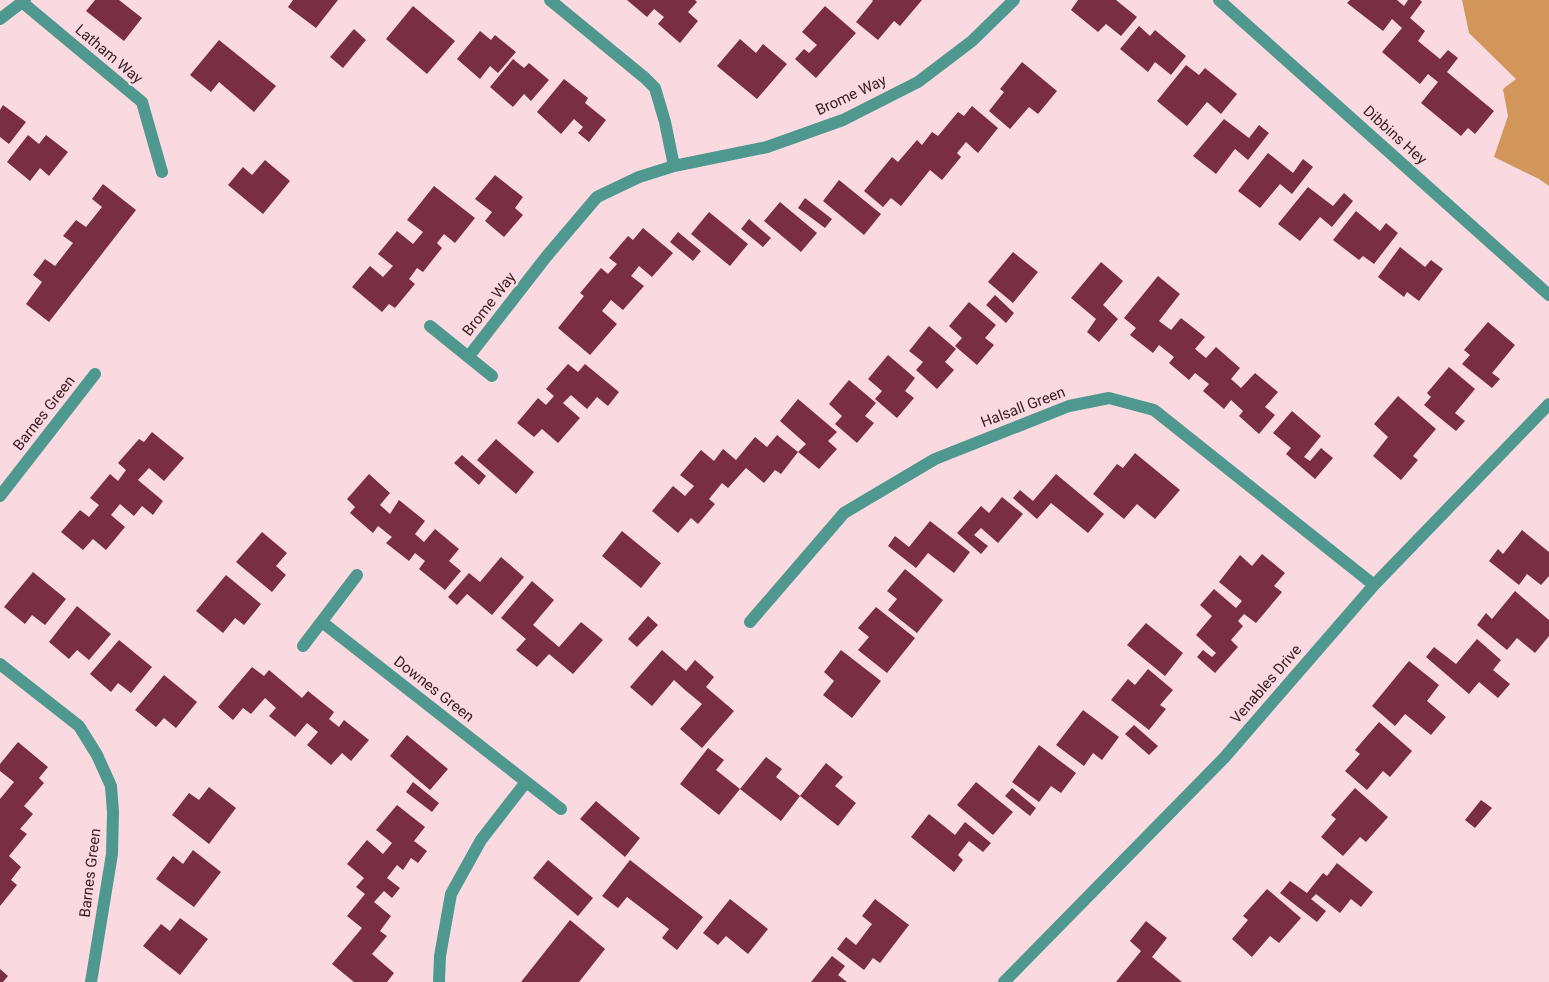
<svg xmlns="http://www.w3.org/2000/svg" width="1549" height="982" font-family="Roboto,sans-serif">
<rect width="100%" height="100%" fill="#fadae0"/>
<!-- forest -->
<path fill="#d2965a" d="M1462,0H1549V186L1539,179L1494,157L1508,116L1503,89L1516,79L1469,33Z"/>
<!-- building -->
<path fill="#792e43" d="M95,0H119L142,18L124,41L86,11Z
M293,0H338L316,28L288,7Z
M627,0H695L697,2L688,12L698,21L680,43L658,24L664,17L654,9L647,17Z
M872,0H922L900,26L894,21L878,40L856,22L873,1Z
M1078,0H1116L1137,17L1121,36L1106,24L1098,32L1071,10Z
M1350,0H1397L1404,6L1408,0H1420L1422,2L1410,18L1425,31L1418,41L1440,59L1448,50L1458,58L1447,72L1494,111L1475,134L1468,128L1461,136L1421,103L1438,82L1428,74L1420,84L1382,52L1402,28L1392,19L1383,31L1347,3Z
M413,6L455,41L427,74L386,39Z
M825,6L856,33L816,78L795,59L804,49L809,53L817,45L802,32Z
M1139,26L1150,36L1155,30L1186,56L1171,75L1155,62L1148,72L1120,49Z
M354,29L366,40L343,68L330,57Z
M480,31L491,40L495,35L516,52L498,73L490,66L480,79L457,59Z
M740,39L756,53L763,44L787,64L757,99L717,66Z
M219,40L276,86L254,112L219,82L211,92L190,75Z
M513,59L524,68L529,63L549,80L531,101L524,94L513,107L490,87Z
M1022,62L1057,91L1038,114L1029,107L1010,129L989,111L1004,92L1000,89Z
M1186,65L1199,75L1205,68L1237,94L1221,114L1207,102L1187,126L1157,101Z
M564,79L588,98L585,103L606,120L589,142L578,133L583,127L574,119L561,134L537,112Z
M3,105L26,122L9,144L0,137V110Z
M972,106L998,128L978,153L966,142L957,153L961,157L942,180L930,170L901,206L891,198L883,207L864,191L892,157L898,162L917,140L922,145L932,132L938,136L958,112L964,116Z
M1224,119L1249,138L1259,125L1269,133L1248,160L1235,149L1216,174L1193,156Z
M28,135L39,144L46,135L68,152L49,176L40,168L30,181L7,162Z
M1268,153L1293,173L1303,159L1313,167L1292,194L1280,184L1260,208L1238,191Z
M265,160L290,181L263,214L228,185L243,167L252,175Z
M495,175L523,197L515,208L523,215L504,237L485,221L492,212L475,199Z
M839,180L881,214L864,235L823,201Z
M103,184L136,210L49,322L26,304L42,282L33,275L45,259L55,266L73,243L63,236L76,220L86,227L102,207L92,199Z
M434,186L475,218L455,243L444,234L437,243L442,248L423,272L417,268L409,279L415,284L395,308L389,304L382,312L352,287L370,266L383,277L393,266L378,254L397,231L413,244L423,232L407,220Z
M1308,187L1333,206L1344,193L1353,201L1332,227L1320,217L1300,241L1278,224Z
M805,198L832,219L825,228L798,208Z
M780,202L817,233L801,252L764,221Z
M1356,211L1380,231L1386,223L1398,233L1374,264L1363,256L1359,260L1333,240Z
M709,212L748,244L730,266L691,234Z
M749,219L771,238L763,247L741,229Z
M643,228L673,253L652,277L639,266L631,276L644,286L623,310L611,300L602,311L617,324L590,355L558,328L584,296L580,293L601,268L608,274L617,264L609,258L628,236L633,240Z
M678,232L701,251L693,261L670,242Z
M1400,247L1425,267L1431,260L1443,269L1419,301L1407,292L1404,297L1378,277Z
M1013,252L1038,272L1013,303L988,282Z
M1101,262L1123,281L1103,305L1118,319L1099,342L1087,332L1096,319L1071,298Z
M1158,276L1180,294L1159,321L1171,330L1181,318L1205,337L1195,349L1206,358L1216,347L1240,368L1231,379L1241,388L1255,373L1278,392L1265,407L1275,415L1259,434L1239,416L1243,411L1231,400L1224,409L1203,391L1209,384L1195,373L1189,380L1169,363L1174,357L1159,345L1153,353L1130,335L1136,328L1124,318Z
M995,295L1014,313L1006,323L986,305Z
M969,302L996,325L985,338L994,345L977,365L955,346L962,338L949,326Z
M1488,322L1515,345L1492,373L1500,379L1492,388L1462,364L1470,355L1464,350Z
M929,326L956,349L945,362L954,370L937,389L916,370L923,362L909,351Z
M888,355L915,378L905,391L914,398L897,418L875,399L882,391L868,379Z
M568,364L578,372L585,364L619,392L608,406L597,397L587,409L571,395L563,403L580,418L558,443L542,429L534,437L517,423L538,398L546,405L554,396L546,389Z
M1449,367L1475,389L1455,413L1465,421L1456,431L1424,405L1431,397L1427,393Z
M849,380L876,403L865,416L874,423L857,443L835,424L842,416L829,404Z
M1398,396L1436,429L1413,456L1418,460L1401,480L1373,456L1388,437L1374,424Z
M798,399L837,432L828,441L837,449L819,469L798,452L806,444L780,421Z
M1292,411L1321,436L1304,457L1310,461L1321,448L1333,458L1315,479L1286,454L1291,448L1273,433Z
M152,432L184,458L164,481L149,468L138,480L163,501L153,515L142,506L134,516L120,504L111,515L125,527L106,550L93,539L83,550L61,532L80,510L89,517L99,505L90,498L110,474L118,481L126,470L118,463L139,439L144,442Z
M777,435L798,452L781,474L775,470L764,483L746,468L728,488L722,483L709,499L715,504L698,524L691,518L678,533L652,511L673,486L685,496L694,486L680,475L701,450L714,461L723,449L736,460L755,437L767,447Z
M496,439L534,472L516,494L477,460Z
M1135,453L1180,490L1155,519L1137,504L1124,519L1093,494L1117,464L1123,468Z
M462,455L486,476L479,485L454,463Z
M369,474L390,493L380,505L390,514L399,500L425,521L415,534L424,542L435,529L459,549L449,561L461,571L445,590L419,569L425,561L415,553L409,561L386,543L392,537L378,526L373,533L350,513L355,507L347,499Z
M1056,474L1104,514L1088,533L1051,503L1037,519L1013,498L1020,490L1033,501Z
M1002,497L1023,514L998,543L981,528L974,535L988,546L981,554L957,533L981,506L989,513Z
M930,521L970,552L954,573L928,553L916,568L888,546L895,536L909,547Z
M1522,530L1549,552V576L1541,585L1527,574L1519,585L1489,561L1498,549L1503,554Z
M622,531L661,563L641,588L602,556Z
M262,532L287,553L276,566L286,575L272,592L236,562Z
M1262,554L1285,573L1274,586L1282,592L1256,623L1244,614L1238,621L1243,626L1231,640L1238,647L1215,673L1197,657L1203,650L1212,657L1216,653L1196,635L1212,616L1200,605L1214,589L1236,608L1242,601L1219,582L1240,555L1252,566Z
M501,557L524,577L492,615L467,594L457,605L448,597L469,573L480,582Z
M905,569L943,600L917,633L888,610L897,599L887,591Z
M33,572L66,599L45,625L32,615L25,624L4,607Z
M226,575L261,604L244,625L235,618L223,633L196,611Z
M532,581L554,600L533,625L559,647L581,622L603,640L573,674L549,654L537,667L516,650L526,639L501,618Z
M1515,591L1549,620V636L1535,653L1517,638L1507,650L1477,625L1486,613L1492,619Z
M77,606L111,634L89,660L77,650L69,659L49,642Z
M876,607L915,638L887,673L858,650L869,637L858,628Z
M648,616L658,625L637,647L628,639Z
M1146,623L1183,653L1165,676L1127,645Z
M1477,639L1501,660L1493,670L1510,684L1498,698L1479,682L1469,694L1426,657L1434,647L1456,664Z
M119,640L152,667L131,693L118,683L111,692L90,674Z
M662,650L686,671L695,660L714,677L706,687L734,711L702,748L680,729L702,704L685,690L674,680L652,706L630,687Z
M841,650L881,681L852,718L823,695L834,681L824,672Z
M1409,661L1439,685L1427,701L1446,717L1431,735L1405,714L1395,726L1372,706Z
M252,667L264,676L269,670L302,698L308,691L334,712L329,719L339,727L344,720L369,740L351,761L342,753L331,765L307,745L318,732L307,723L295,737L269,716L276,708L265,698L251,714L243,708L233,720L218,707Z
M1148,669L1173,690L1160,705L1166,709L1149,730L1111,700L1128,679L1135,685Z
M164,675L197,702L176,728L164,718L156,727L135,710Z
M1083,710L1119,737L1102,760L1093,753L1084,766L1056,745Z
M1379,722L1412,751L1390,777L1383,771L1367,790L1345,771L1360,754L1355,750Z
M1134,725L1158,746L1149,755L1125,734Z
M407,735L448,769L430,790L390,756Z
M18,742L48,767L39,778L44,783L24,806L33,814L20,829L27,834L9,856L21,867L11,880L17,885L0,906V799L14,782L0,771V764Z
M1039,745L1076,773L1061,793L1051,786L1039,802L1012,782Z
M708,748L724,760L716,770L740,789L766,757L782,769L776,777L800,796L781,821L740,789L719,815L680,784Z
M826,763L843,777L835,786L856,803L838,826L800,796Z
M413,782L439,803L432,812L406,792Z
M976,782L1013,812L993,835L957,805Z
M209,787L236,808L209,844L172,815L189,793L199,800Z
M1012,788L1036,808L1030,816L1005,796Z
M1355,788L1388,817L1366,842L1360,837L1343,856L1321,837L1336,819L1331,815Z
M1481,800L1492,808L1475,828L1465,820Z
M596,801L640,838L625,857L580,819Z
M397,805L425,827L414,841L427,851L418,863L411,858L403,870L397,865L387,878L400,888L392,898L384,891L374,902L391,916L380,931L387,936L372,954L394,973L387,982H354L332,964L362,928L347,916L365,894L356,887L364,878L347,864L367,840L383,854L392,843L376,830Z
M929,814L955,835L965,822L991,843L983,852L969,841L958,855L963,860L954,872L911,837Z
M193,850L221,872L194,907L156,879L173,856L183,864Z
M548,860L593,898L578,916L533,878Z
M630,860L703,917L677,950L662,938L669,929L627,897L618,908L602,896Z
M1337,863L1373,892L1361,907L1351,899L1340,913L1316,894L1311,899L1326,911L1317,922L1280,893L1290,881L1307,893L1323,873L1327,876Z
M1267,889L1301,918L1279,943L1270,936L1252,957L1232,939L1248,920L1243,916Z
M730,899L768,929L748,954L726,936L718,945L703,933Z
M875,899L909,925L880,963L873,958L864,970L837,949L846,937L856,945L872,924L862,916Z
M180,918L208,939L180,975L143,946L161,924L170,931Z
M570,920L605,949L579,982H521Z
M1146,921L1167,938L1152,957L1182,982H1116L1141,951L1130,941Z
M832,956L845,966L838,975L847,982H811Z
M0,969L8,976L3,982H0Z"/>
<g fill="none" stroke-linecap="round" stroke-linejoin="round">
<!-- minor -->
<path stroke="#4f988f" stroke-width="12" d="M550,0L645,78L655,88L665,122L674,166
M1219,0L1549,295
M23,3L142,102L162,172
M0,19L25,0
M430,326L492,376
M469,356L546,257L597,197L639,177L674,166L767,147L843,120L918,82L972,41L1014,0
M0,496L95,374
M322,622L561,809
M750,622L844,513L935,459L1069,406L1109,398L1154,410L1374,585
M303,646L357,575
M0,664L79,726L97,755L111,786L113,812L112,854L91,982
M439,982L440,956L451,894L481,840L526,782
M1004,982L1224,758L1374,585L1549,404"/>
</g>
<g text-anchor="middle" dominant-baseline="central" stroke-width="5" stroke-linejoin="round" paint-order="stroke">
<!-- street labels -->
<g font-size="15" fill="#381c23" stroke="#fadae0">
<text transform="translate(109 54) rotate(40)">Latham Way</text>
<text transform="translate(851 95) rotate(-25)">Brome Way</text>
<text transform="translate(1395 135) rotate(42)">Dibbins Hey</text>
<text transform="translate(489 304) rotate(-52)">Brome Way</text>
<text transform="translate(1023 407) rotate(-21)">Halsall Green</text>
<text transform="translate(44 413) rotate(-52)">Barnes Green</text>
<text transform="translate(1266 684) rotate(-49)">Venables Drive</text>
<text transform="translate(434 689) rotate(38)">Downes Green</text>
<text transform="translate(90 873) rotate(-83)">Barnes Green</text>
</g>
</g>
</svg>
